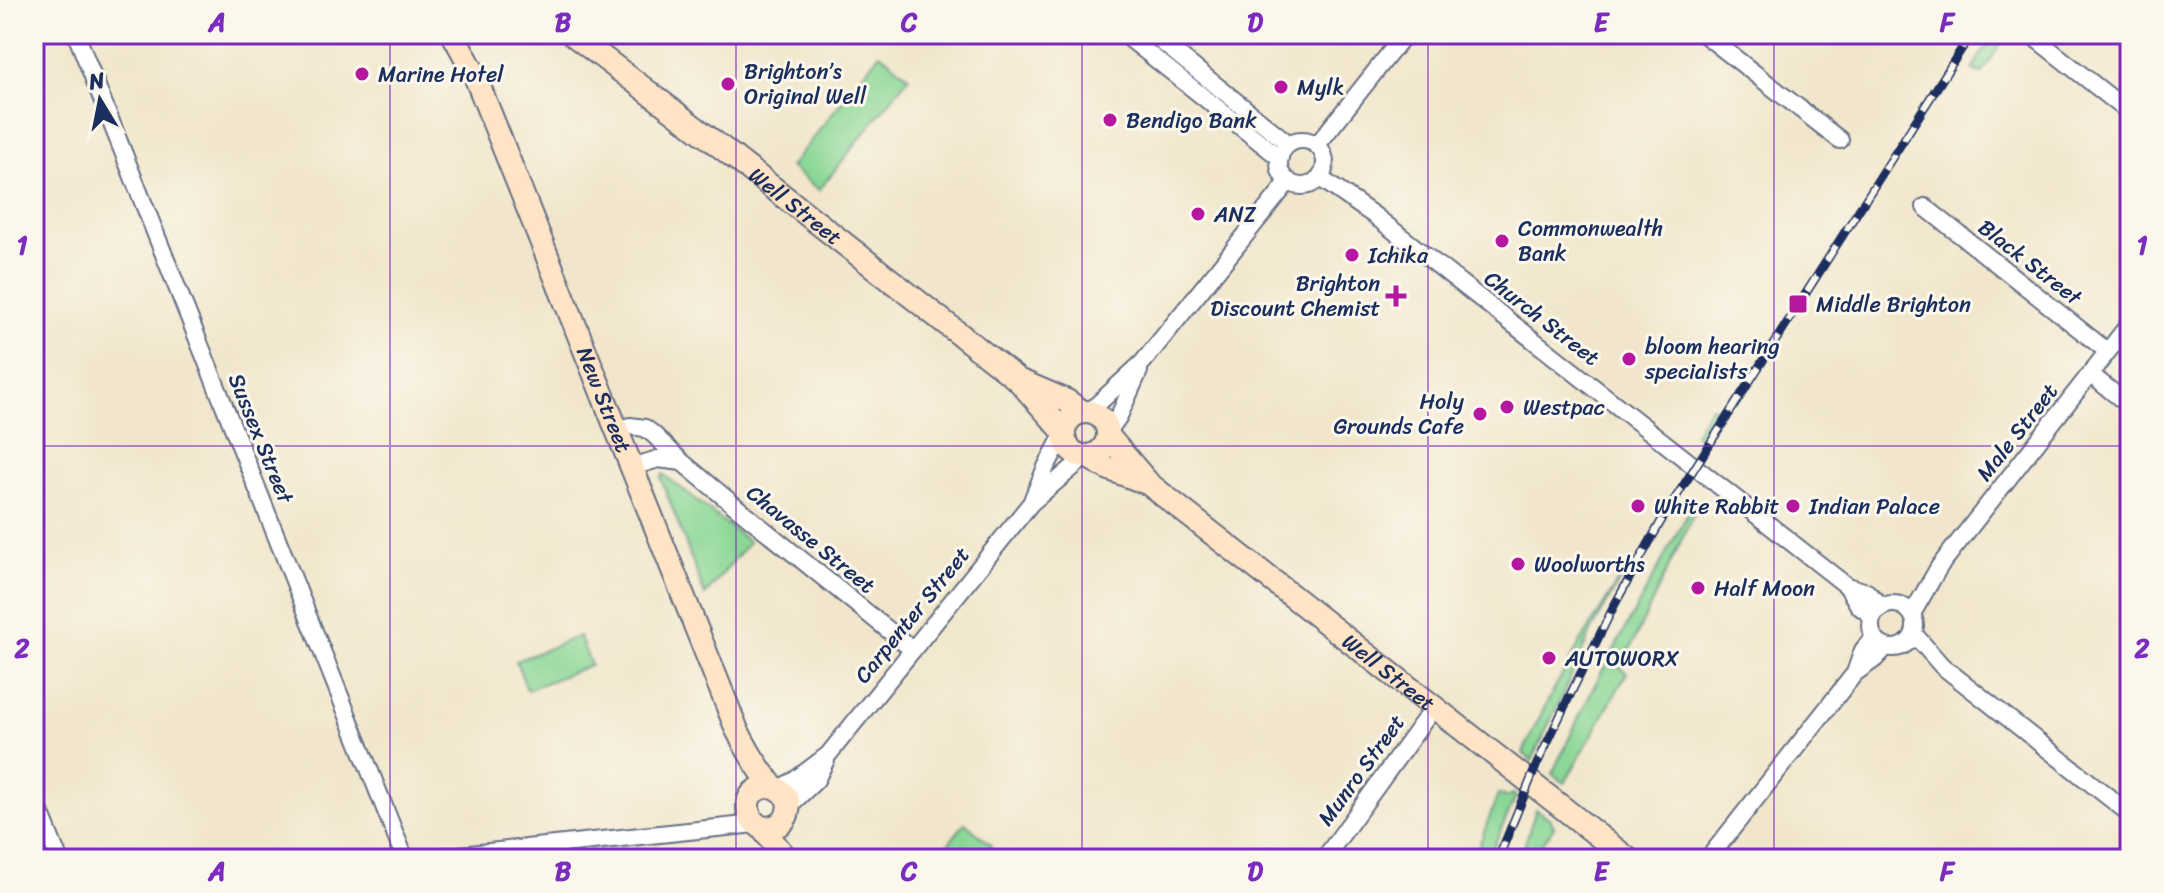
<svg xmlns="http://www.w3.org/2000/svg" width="2164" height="893" font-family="Sriracha,sans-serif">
<rect width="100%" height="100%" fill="#fbf7ec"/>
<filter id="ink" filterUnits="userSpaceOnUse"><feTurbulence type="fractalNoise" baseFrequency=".0125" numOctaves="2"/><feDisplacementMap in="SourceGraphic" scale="16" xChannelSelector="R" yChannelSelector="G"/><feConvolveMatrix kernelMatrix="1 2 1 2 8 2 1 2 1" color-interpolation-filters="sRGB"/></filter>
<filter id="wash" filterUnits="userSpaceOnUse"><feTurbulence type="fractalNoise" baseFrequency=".006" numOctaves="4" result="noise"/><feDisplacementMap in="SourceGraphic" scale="32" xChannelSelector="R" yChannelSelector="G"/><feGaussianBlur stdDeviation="1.8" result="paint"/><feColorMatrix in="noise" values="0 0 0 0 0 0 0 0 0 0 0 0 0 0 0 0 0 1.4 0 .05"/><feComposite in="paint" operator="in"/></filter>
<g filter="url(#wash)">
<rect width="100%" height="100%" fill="#f1e6cb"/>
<!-- green -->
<path fill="#8ad795" stroke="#52837a" stroke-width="2" d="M1994,34H2007L1982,74L1972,69Z
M880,53L909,77L819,190L790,167Z
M1711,406L1721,412L1704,440L1694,434Z
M663,474L749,542L705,595L661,478Z
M1693,504L1697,507L1621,668L1627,673L1565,783L1552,774L1591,692Z
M1626,569L1592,630L1532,761L1523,753C1551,688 1588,629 1626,569Z
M579,636L591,665L527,690L516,661Z
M1498,794L1505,797L1514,794L1516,796L1488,859H1474Z
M1536,809L1550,819L1554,827L1531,859H1520Z
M965,823L991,845L979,859H936Z"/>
</g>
<g filter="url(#ink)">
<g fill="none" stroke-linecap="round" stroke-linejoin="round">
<!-- street casing -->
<g stroke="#666f84" stroke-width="20">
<path id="street" d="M76,34L405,859
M1124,34L1280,158
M1152,34L1289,144
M1704,34L1840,140
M2030,34L2130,113
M1279 163a23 23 0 1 1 46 0a23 23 0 1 1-46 0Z
M1317,145L1405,34
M1320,178L1375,216L1847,586L1859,606L1872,616
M1925,207L2107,351
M2090,374L2130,406
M1089,412L1143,362L1289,181
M617,429L630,426L645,428L653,434L682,462L735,506L913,650
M1108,432L1119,416L1139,371
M632,467L658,459L682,462
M1033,498L1046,467L1063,435
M1847,586L1867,592L1882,606
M1871 626a22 22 0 1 1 44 0a22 22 0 1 1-44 0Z
M1912,614L1939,567L2130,323
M1914,634L1942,666L2130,814
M1855,673L1875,659L1885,648
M779,789L795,780L828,755L1031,503L1085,457
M34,797L59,859
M789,806L816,780L826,760
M421,859L755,824
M1324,859L1434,707
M1708,859L1855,673L1863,650L1873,638"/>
</g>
<!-- secondary casing -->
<g stroke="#666f84" stroke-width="26">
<g id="secondary">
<path id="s1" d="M453,34L473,71L737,730C747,749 756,766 770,783C775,789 784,790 787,799C789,802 789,807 788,811C787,817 783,823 778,825C747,841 732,784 773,787"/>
<path id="s2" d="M572,34L726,151L1018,380L1063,431"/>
<path d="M1023,382L1067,401L1083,412"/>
<circle cx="1086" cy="434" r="22"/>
<path id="s3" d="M1108,436L1149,484L1628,859"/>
<path d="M1088,457L1107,468L1144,482"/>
<path d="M761,827L787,859"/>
</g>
</g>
<!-- street -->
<use href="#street" stroke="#fff" stroke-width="16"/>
<!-- secondary -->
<use href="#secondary" stroke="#ffe4c6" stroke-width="22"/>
<!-- rail casing -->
<g stroke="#1b2f5e" stroke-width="9">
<path id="rail" d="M1498,859L1537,764L1572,691L1615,604L1664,516L1971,34"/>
</g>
<!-- rail -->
<use href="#rail" stroke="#fbf7ec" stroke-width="6" stroke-dasharray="18" stroke-linecap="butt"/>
</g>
</g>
<!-- grid -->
<path fill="none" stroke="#7b2cbf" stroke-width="2" stroke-opacity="0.55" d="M390,34V859M736,34V859M1082,34V859M1428,34V859M1774,34V859M34,446H2130"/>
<!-- markers -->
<g fill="#b5179e" stroke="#fbf7ec" stroke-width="3">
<circle cx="362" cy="74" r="8"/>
<circle cx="728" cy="84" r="8"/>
<circle cx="1281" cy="87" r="8"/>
<circle cx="1110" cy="120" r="8"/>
<circle cx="1198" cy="214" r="8"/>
<circle cx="1502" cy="241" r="8"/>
<circle cx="1352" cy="255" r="8"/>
<path d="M1392 284h8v8h8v8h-8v8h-8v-8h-8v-8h8z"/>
<rect x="1788" y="294" width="20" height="20" rx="4"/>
<circle cx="1629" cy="359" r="8"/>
<circle cx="1507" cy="407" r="8"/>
<circle cx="1480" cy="414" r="8"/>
<circle cx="1638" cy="506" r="8"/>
<circle cx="1793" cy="506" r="8"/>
<circle cx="1518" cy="564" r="8"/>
<circle cx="1698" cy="588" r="8"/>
<circle cx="1549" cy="658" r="8"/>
</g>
<g text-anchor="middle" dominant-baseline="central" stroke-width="6" stroke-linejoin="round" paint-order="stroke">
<!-- poi labels -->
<g font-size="22" fill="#1b2f5e" stroke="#fbf7ec" text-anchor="start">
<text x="744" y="71">Brighton’s<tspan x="744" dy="25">Original Well</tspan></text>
<text x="378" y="74">Marine Hotel</text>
<text x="1297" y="87">Mylk</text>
<text x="1126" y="120">Bendigo Bank</text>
<text x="1214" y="214">ANZ</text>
<text x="1518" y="228">Commonwealth<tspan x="1518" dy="25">Bank</tspan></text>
<text x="1368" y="255">Ichika</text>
<text x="1380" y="283" text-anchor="end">Brighton<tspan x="1380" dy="25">Discount Chemist</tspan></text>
<text x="1816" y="304">Middle Brighton</text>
<text x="1645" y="346">bloom hearing<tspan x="1645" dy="25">specialists</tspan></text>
<text x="1464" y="401" text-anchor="end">Holy<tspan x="1464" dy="25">Grounds Cafe</tspan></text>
<text x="1523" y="407">Westpac</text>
<text x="1654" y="506">White Rabbit</text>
<text x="1809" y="506">Indian Palace</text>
<text x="1534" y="564">Woolworths</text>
<text x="1714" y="588">Half Moon</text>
<text x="1565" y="658">AUTOWORX</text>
</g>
<!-- street labels -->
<g font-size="22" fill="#1b2f5e" stroke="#fbf7ec">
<text stroke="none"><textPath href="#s2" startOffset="282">Well Street</textPath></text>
<text transform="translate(2030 262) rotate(38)">Black Street</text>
<text transform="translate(1542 318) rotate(38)">Church Street</text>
<text stroke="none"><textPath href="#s1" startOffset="396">New Street</textPath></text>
<text transform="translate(2017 432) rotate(-52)">Male Street</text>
<text transform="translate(261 438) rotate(68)">Sussex Street</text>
<text transform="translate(811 539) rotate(39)">Chavasse Street</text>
<text transform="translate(912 615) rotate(-51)">Carpenter Street</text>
<text stroke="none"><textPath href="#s3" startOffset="368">Well Street</textPath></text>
<text transform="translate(1361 770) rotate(-54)">Munro Street</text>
</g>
</g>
<!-- margin -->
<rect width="2164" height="893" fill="none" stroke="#fbf7ec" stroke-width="88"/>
<!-- north arrow -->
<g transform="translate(100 100) rotate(350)" stroke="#fbf7ec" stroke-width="6" paint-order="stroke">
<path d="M0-6L14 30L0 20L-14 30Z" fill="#1b2f5e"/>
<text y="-12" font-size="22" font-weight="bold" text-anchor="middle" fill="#1b2f5e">N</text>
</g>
<rect x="44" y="44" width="2076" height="805" fill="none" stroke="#7b2cbf" stroke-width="3"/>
<g font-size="26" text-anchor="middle" font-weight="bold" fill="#7b2cbf">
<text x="217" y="31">A</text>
<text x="563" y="31">B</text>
<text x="909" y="31">C</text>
<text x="1255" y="31">D</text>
<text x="1601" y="31">E</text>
<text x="1947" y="31">F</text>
<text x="22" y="254">1</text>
<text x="2142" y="254">1</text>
<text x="22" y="657">2</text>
<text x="2142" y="657">2</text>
<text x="217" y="880">A</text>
<text x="563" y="880">B</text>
<text x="909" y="880">C</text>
<text x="1255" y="880">D</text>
<text x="1601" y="880">E</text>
<text x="1947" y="880">F</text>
</g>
</svg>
